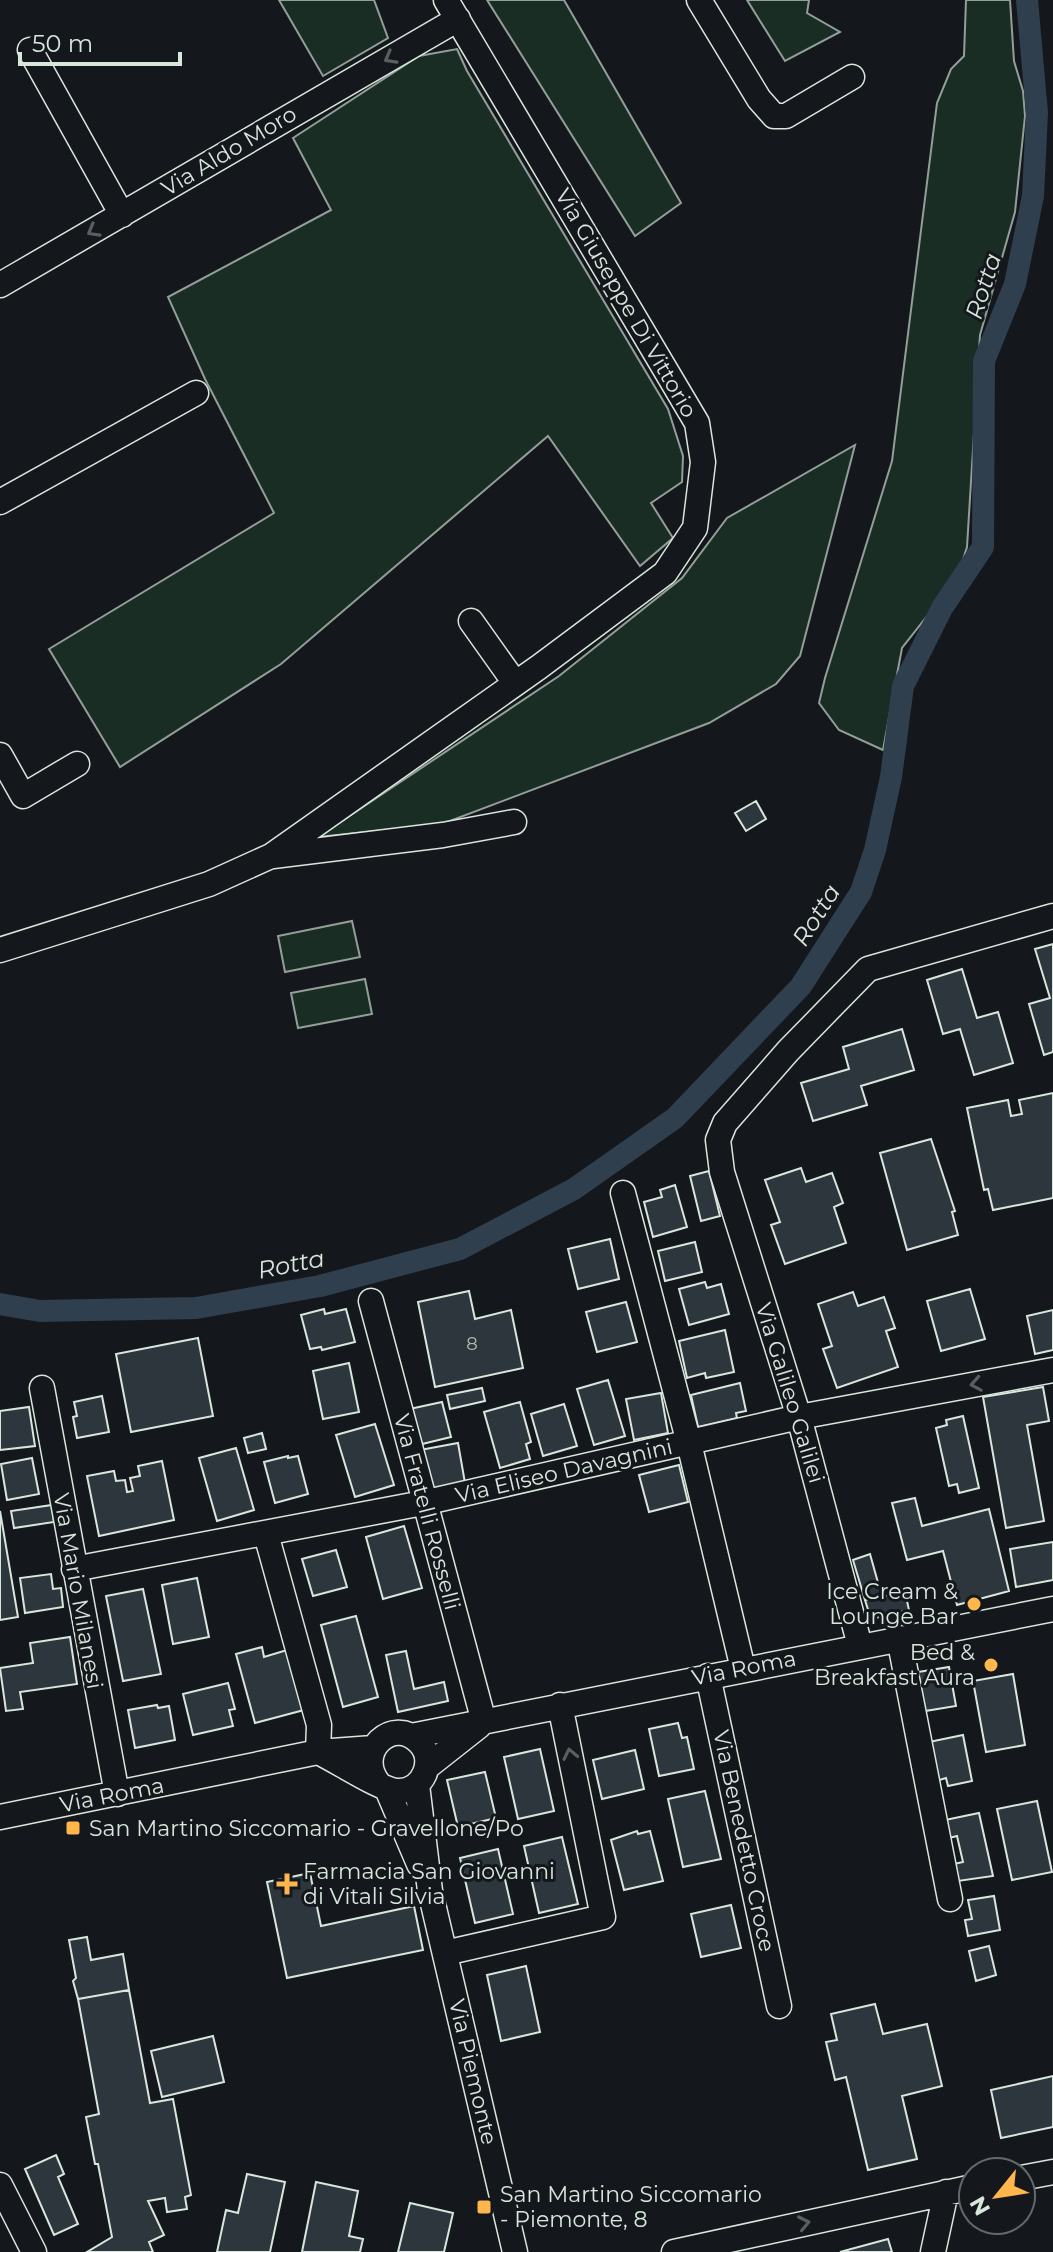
<svg xmlns="http://www.w3.org/2000/svg" width="1053" height="2252" font-family="Montserrat,sans-serif">
<rect width="100%" height="100%" fill="#14181c"/>
<!-- green -->
<path fill="#1a2d24" stroke="#939e99" stroke-width="2" d="M279,0H374L388,38L323,76Z
M487,0H564L681,203L635,236Z
M747,0H809L807,13L840,32L785,61Z
M966,0H1010L1014,61L1023,91L1025,116L1015,212L980,335L967,547L957,578L902,648L883,750L839,730L819,703L825,678L892,461L937,103L951,69L964,56Z
M457,49L467,71L668,409L683,456L682,482L651,503L673,538L640,566L548,436L281,664L120,767L49,649L274,513L205,379L168,297L331,210L293,138L419,56Z
M855,445L800,656L776,684L709,723L442,824L318,837L559,676L682,578L727,518Z
M352,921L360,957L285,972L278,936Z
M365,979L372,1014L298,1028L291,993Z"/>
<g fill="none" stroke-linecap="round" stroke-linejoin="round">
<!-- canal -->
<path stroke="#2f3f4d" stroke-width="22" d="M0,1304L40,1311L196,1308L320,1286L460,1249L574,1189L675,1118L801,986L861,892L875,850L891,777L903,686L942,608L983,547L984,361L1015,284L1033,196L1037,113L1027,0"/>
</g>
<!-- building -->
<path fill="#2c363c" stroke="#d8e6dc" stroke-width="2" d="M756,801L766,819L746,831L735,813Z
M1053,944V1052L1044,1055L1029,1004L1050,998L1035,949Z
M962,969L977,1018L998,1012L1013,1063L974,1075L960,1029L943,1034L927,980Z
M902,1029L914,1070L861,1086L867,1105L813,1121L801,1083L849,1069L843,1047Z
M1053,1093V1198L993,1210L988,1189L984,1190L967,1108L1008,1100L1011,1116L1022,1114L1019,1100Z
M931,1139L955,1211L952,1212L958,1235L907,1250L880,1153Z
M801,1168L806,1182L832,1173L843,1203L834,1207L846,1243L785,1264L771,1225L780,1222L765,1180Z
M709,1171L720,1216L701,1221L690,1176Z
M675,1185L687,1227L653,1237L644,1202L662,1197L660,1190Z
M610,1239L619,1279L578,1289L568,1249Z
M695,1242L702,1272L665,1281L658,1251Z
M705,1282L707,1288L721,1284L729,1314L689,1325L679,1289Z
M970,1289L985,1339L941,1351L927,1301Z
M469,1291L475,1319L511,1310L523,1368L435,1387L418,1302Z
M853,1292L858,1306L884,1297L895,1328L886,1331L898,1367L837,1388L823,1349L832,1346L818,1304Z
M626,1302L637,1342L597,1352L586,1312Z
M324,1309L325,1314L346,1309L355,1342L322,1350L321,1347L310,1349L301,1315Z
M1053,1310V1350L1035,1354L1027,1316Z
M725,1330L734,1372L706,1378L705,1373L687,1378L679,1341Z
M198,1338L213,1416L131,1432L116,1354Z
M349,1363L359,1412L323,1419L313,1371Z
M608,1380L625,1436L594,1445L577,1389Z
M740,1383L746,1411L736,1413L737,1418L698,1427L691,1395Z
M1043,1387L1049,1421L1027,1425L1044,1521L1006,1528L983,1397Z
M482,1388L485,1401L450,1409L447,1395Z
M661,1393L668,1433L634,1440L626,1399Z
M102,1396L109,1432L77,1438L73,1417L77,1416L74,1402Z
M442,1402L451,1437L418,1445L405,1410Z
M520,1402L531,1442L526,1444L530,1459L500,1468L484,1412Z
M564,1404L577,1446L543,1456L531,1414Z
M29,1407L35,1446L0,1450V1411Z
M963,1416L979,1488L959,1493L957,1484L949,1486L936,1428L947,1425L946,1420Z
M375,1424L394,1485L355,1497L336,1435Z
M262,1433L266,1449L248,1453L244,1438Z
M458,1443L465,1483L430,1489L420,1450Z
M236,1448L254,1510L217,1521L199,1458Z
M288,1456V1458L298,1456L308,1494L275,1503L264,1462Z
M32,1458L39,1494L7,1500L1,1464Z
M162,1461L174,1520L99,1536L87,1476L114,1471L116,1481L125,1480L127,1492L133,1491L130,1478L140,1476L138,1466Z
M679,1465L688,1502L649,1512L639,1475Z
M915,1498L922,1526L989,1509L1009,1591L957,1605L943,1551L907,1560L892,1503Z
M52,1505L54,1522L14,1528L11,1511Z
M0,1511L18,1617L0,1620Z
M404,1526L422,1588L383,1599L366,1537Z
M1053,1542V1580L1016,1587L1010,1549Z
M336,1550L347,1587L313,1596L302,1559Z
M870,1554L882,1597L865,1600L853,1560Z
M51,1574L53,1589L61,1588L63,1607L25,1613L20,1578Z
M197,1578L209,1637L173,1644L162,1585Z
M143,1589L161,1674L123,1681L106,1596Z
M905,1592L909,1610L871,1619L865,1600Z
M356,1616L378,1697L343,1707L321,1625Z
M70,1637L77,1684L20,1692L23,1709L6,1711L0,1668L33,1663L30,1643Z
M262,1647L264,1657L287,1650L304,1710L255,1723L236,1654Z
M406,1651L414,1689L444,1682L448,1701L398,1712L386,1655Z
M949,1667L956,1706L925,1711L918,1672Z
M1013,1674L1025,1745L986,1752L973,1681Z
M228,1683L235,1709L229,1710L233,1726L193,1735L183,1694Z
M157,1705L158,1708L169,1706L175,1740L135,1748L128,1710Z
M678,1723L682,1738L687,1737L694,1769L659,1776L649,1729Z
M963,1735L972,1781L948,1786L946,1778L936,1781L929,1742Z
M540,1749L554,1811L518,1819L504,1757Z
M635,1750L644,1789L602,1799L593,1760Z
M485,1772L496,1818L458,1827L447,1780Z
M705,1791L721,1859L683,1867L668,1799Z
M1037,1801L1052,1872L1012,1880L997,1809Z
M979,1813L993,1876L958,1881L954,1864L963,1862L957,1836L949,1838L945,1820Z
M637,1831L638,1834L650,1831L663,1881L624,1890L611,1840Z
M562,1837L578,1904L539,1913L524,1846Z
M498,1849L513,1914L475,1923L460,1858Z
M310,1873L321,1926L414,1906L423,1950L287,1978L267,1882Z
M994,1896L1000,1930L968,1936L965,1920L972,1919L968,1900Z
M731,1905L741,1948L701,1957L691,1914Z
M87,1937L91,1960L123,1954L129,1990L78,1999L73,1981L76,1978L69,1940Z
M989,1946L996,1975L976,1981L969,1951Z
M526,1966L540,2032L501,2041L487,1975Z
M129,1990L150,2103L173,2099L191,2195L185,2197L187,2209L167,2212L165,2198L148,2201L164,2235L149,2242L153,2252H87L112,2237L98,2164H95L86,2117L99,2114L78,1999Z
M875,2004L883,2034L927,2024L942,2086L902,2096L917,2159L868,2170L846,2077L835,2080L826,2042L837,2040L831,2014Z
M213,2036L224,2082L162,2097L151,2051Z
M1053,2076V2127L1001,2138L991,2090Z
M56,2155L64,2174L58,2177L78,2224L54,2235L25,2169Z
M247,2174L285,2182L270,2252H217L226,2210L238,2213Z
M316,2182L358,2191L349,2236L363,2239L360,2252H302Z
M410,2203L453,2213L444,2252H398Z
M888,2239L892,2252H840Z"/>
<g fill="none" stroke-linecap="round" stroke-linejoin="round">
<!-- minor casing -->
<g stroke="#d8e6dc" stroke-width="27">
<path id="minor" d="M699,0L759,99L774,116H786L852,77
M30,50L122,215
M0,285L458,19
M0,502L196,393
M471,621L515,683
M0,755L23,796L77,764
M273,856L443,835L514,822
M0,950L209,884L271,856L539,667L665,573L695,528L703,462L697,423L446,0
M623,1193L689,1443L743,1669
M371,1301L484,1722
M42,1388L117,1794
M266,1534L319,1725L318,1752
M74,1569L423,1503L799,1417L1053,1370
M899,1638L950,1899
M860,1646L799,1417L722,1172L718,1140L725,1123L788,1051L868,969L1053,916
M708,1676L779,2006
M411,1736L1053,1609
M320,1753C337,1761 383,1791 398,1791C423,1792 437,1760 419,1742C393,1715 353,1752 379,1784
M427,1767L479,1726
M417,1785L430,1891L515,2252
M387,1789L419,1864
M0,1817L318,1752L373,1748
M445,1953L603,1917L560,1705
M1021,2178L1053,2172
M0,2185L34,2252
M674,2252L973,2187
M933,2252L946,2192"/>
</g>
<!-- minor -->
<use href="#minor" stroke="#14181c" stroke-width="24"/>
</g>
<!-- one-way arrows -->
<defs><path id="oneway-chevron" d="M-2-3.5L2.5 0L-2 3.5" fill="none" stroke-width="1.6" stroke-linecap="round" stroke-linejoin="round" transform="scale(2)"/></defs>
<g stroke="#59605f">
<use href="#oneway-chevron" transform="translate(390 58) rotate(151)"/>
<use href="#oneway-chevron" transform="translate(93 231) rotate(150)"/>
<use href="#oneway-chevron" transform="translate(976 1384) rotate(170)"/>
<use href="#oneway-chevron" transform="translate(570 1754) rotate(-102)"/>
<use href="#oneway-chevron" transform="translate(804 2223) rotate(-12)"/>
</g>
<!-- markers -->
<g fill="#ffb74d" stroke="#14181c" stroke-width="3">
<circle cx="974" cy="1604" r="8"/>
<circle cx="991" cy="1665" r="8"/>
<rect x="65" y="1820" width="16" height="16" rx="4"/>
<path d="M283 1872h8v8h8v8h-8v8h-8v-8h-8v-8h8z"/>
<rect x="476" y="2199" width="16" height="16" rx="4"/>
</g>
<g text-anchor="middle" dominant-baseline="central" stroke-width="6" stroke-linejoin="round" paint-order="stroke">
<!-- number labels -->
<g font-size="18" fill="#adbab4">
<text x="472" y="1344">8</text>
</g>
<!-- street labels -->
<g font-size="22" fill="#d8e6dc" stroke="#14181c">
<text transform="translate(229 151) rotate(-31)">Via Aldo Moro</text>
<text transform="translate(626 303) rotate(60)">Via Giuseppe Di Vittorio</text>
<text transform="translate(790 1393) rotate(73)">Via Galileo Galilei</text>
<text transform="translate(564 1471) rotate(-13)">Via Eliseo Davagnini</text>
<text transform="translate(427 1512) rotate(75)">Via Fratelli Rosselli</text>
<text transform="translate(78 1591) rotate(80)">Via Mario Milanesi</text>
<text transform="translate(744 1668) rotate(-11)">Via Roma</text>
<text transform="translate(112 1795) rotate(-11)">Via Roma</text>
<text transform="translate(744 1841) rotate(78)">Via Benedetto Croce</text>
<text transform="translate(473 2072) rotate(77)">Via Piemonte</text>
</g>
<!-- poi labels -->
<g font-size="22" fill="#d8e6dc" stroke="#14181c" text-anchor="start">
<text x="958" y="1591" text-anchor="end">Ice Cream &amp;<tspan x="958" dy="25">Lounge Bar</tspan></text>
<text x="975" y="1652" text-anchor="end">Bed &amp;<tspan x="975" dy="25">Breakfast Aura</tspan></text>
<text x="89" y="1828">San Martino Siccomario - Gravellone/Po</text>
<text x="303" y="1871">Farmacia San Giovanni<tspan x="303" dy="25">di Vitali Silvia</tspan></text>
<text x="500" y="2194">San Martino Siccomario<tspan x="500" dy="25">- Piemonte, 8</tspan></text>
</g>
<!-- water labels -->
<g font-size="24" font-style="italic" fill="#d8e6dc" stroke="#14181c">
<text transform="translate(983 286) rotate(-72)">Rotta</text>
<text transform="translate(816 915) rotate(-58)">Rotta</text>
<text transform="translate(291 1264) rotate(-11)">Rotta</text>
</g>
</g>
<!-- north arrow -->
<g transform="translate(997 2196) rotate(240)"><circle r="38" fill="#14181c" stroke="#626a69" stroke-width="2"/>
<path d="M0-6L14 30L0 20L-14 30Z" fill="#ffb74d"/>
<text y="-12" font-size="22" font-weight="bold" text-anchor="middle" fill="#d8e6dc">N</text>
</g>
<!-- scale -->
<path d="M20 52v12h160v-12" fill="none" stroke="#d8e6dc" stroke-width="4"/>
<text x="32" y="52" font-size="24" fill="#d8e6dc" stroke="#14181c" stroke-width="6" paint-order="stroke">50 m</text>
</svg>
